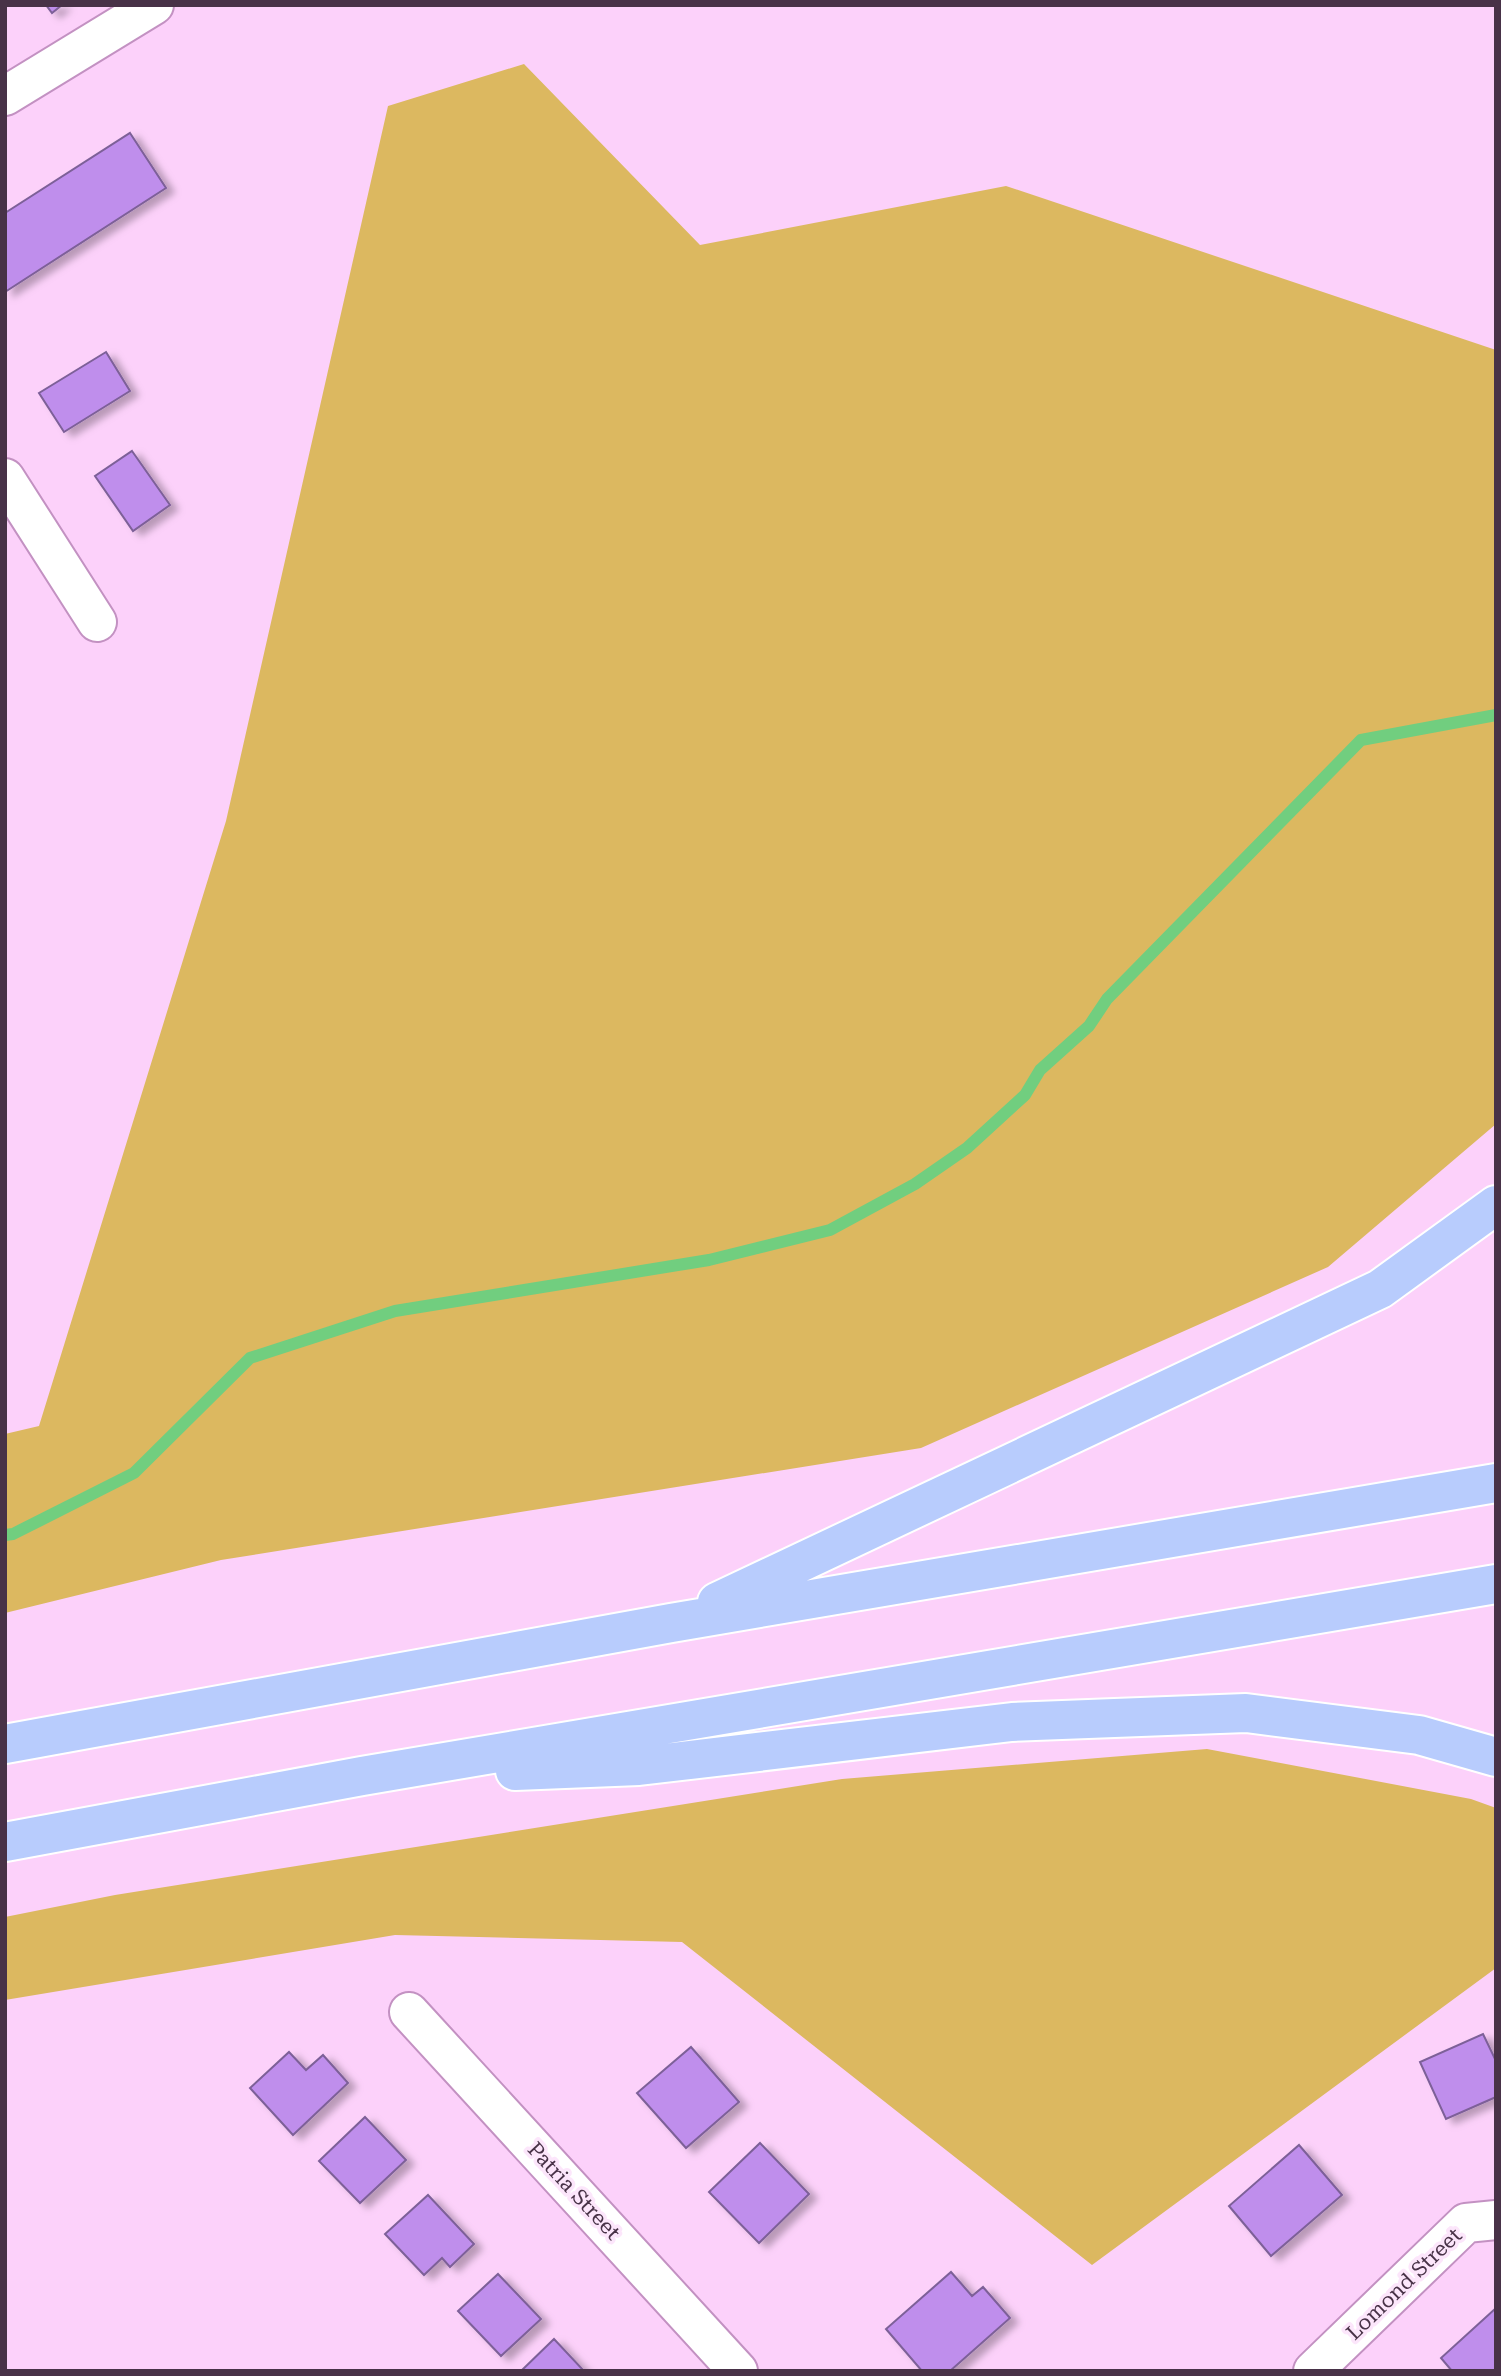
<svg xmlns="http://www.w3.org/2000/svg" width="1501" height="2376" font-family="'Roboto Serif',serif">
<defs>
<filter id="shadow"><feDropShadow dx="8" dy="4.5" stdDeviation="3.5" flood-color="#0004"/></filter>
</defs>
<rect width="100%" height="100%" fill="#fcd1fa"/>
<!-- green -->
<path fill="#dcb860" d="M524,64L700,245L1006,186L1496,350V1124L1328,1267L921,1448L221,1560L5,1613V1434L39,1426L226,821L388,106Z
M1207,1749L1471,1799L1496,1808V1968L1092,2265L682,1942L395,1935L5,2000V1917L115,1895L842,1779Z"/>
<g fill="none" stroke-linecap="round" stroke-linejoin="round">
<!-- stream -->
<path stroke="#71ce7f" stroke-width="12" d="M5,1535L13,1534L134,1473L250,1358L395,1311L709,1260L830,1230L915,1184L967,1148L1025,1095L1040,1070L1089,1026L1107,999L1361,740L1496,715"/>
</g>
<!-- building -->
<path fill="#bf8eec" stroke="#7d6098" stroke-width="2" filter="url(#shadow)" d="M46,5H62L52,13Z
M130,133L166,188L5,292V213Z
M106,352L130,391L64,432L39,393Z
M132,451L170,505L133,531L95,476Z
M1483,2034L1496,2061V2097L1446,2119L1420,2062Z
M691,2047L739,2102L686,2148L637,2093Z
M289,2052L306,2070L323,2055L348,2083L293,2135L250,2088Z
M365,2117L406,2160L360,2203L319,2161Z
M760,2143L809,2194L759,2243L709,2192Z
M1299,2145L1342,2195L1271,2256L1229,2206Z
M428,2195L474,2244L450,2267L442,2258L424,2275L385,2234Z
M951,2272L972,2296L983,2287L1010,2318L950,2371H922L886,2329Z
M498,2274L541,2319L501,2356L458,2311Z
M1496,2308V2371H1452L1441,2358Z
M554,2339L584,2371H521Z"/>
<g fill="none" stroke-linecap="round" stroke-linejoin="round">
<!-- minor casing -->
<g stroke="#c391c2" stroke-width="42">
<path id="minor" d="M5,96L154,5
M5,478L97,622
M409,2012L738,2371
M1313,2371L1466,2223L1496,2220"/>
</g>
<!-- highway casing -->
<g stroke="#fff" stroke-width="42">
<path id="highway" d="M717,1602L1380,1289L1496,1205
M5,1744L671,1623L1496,1483
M515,1771L639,1766L1012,1722L1246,1713L1419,1735L1496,1757
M5,1842L362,1776L1496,1584"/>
</g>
<!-- minor -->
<use href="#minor" stroke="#fff" stroke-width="38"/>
<!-- highway -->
<use href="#highway" stroke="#b8ccfd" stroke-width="38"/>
</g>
<g text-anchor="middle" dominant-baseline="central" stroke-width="7" stroke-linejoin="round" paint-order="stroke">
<!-- street labels -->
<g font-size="21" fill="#483247" stroke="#fce6fb">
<text transform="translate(574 2191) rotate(47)">Patria Street</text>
<text transform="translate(1404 2284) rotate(-44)">Lomond Street</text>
</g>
</g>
<!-- border -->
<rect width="1501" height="2376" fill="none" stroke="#483247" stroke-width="14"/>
</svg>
